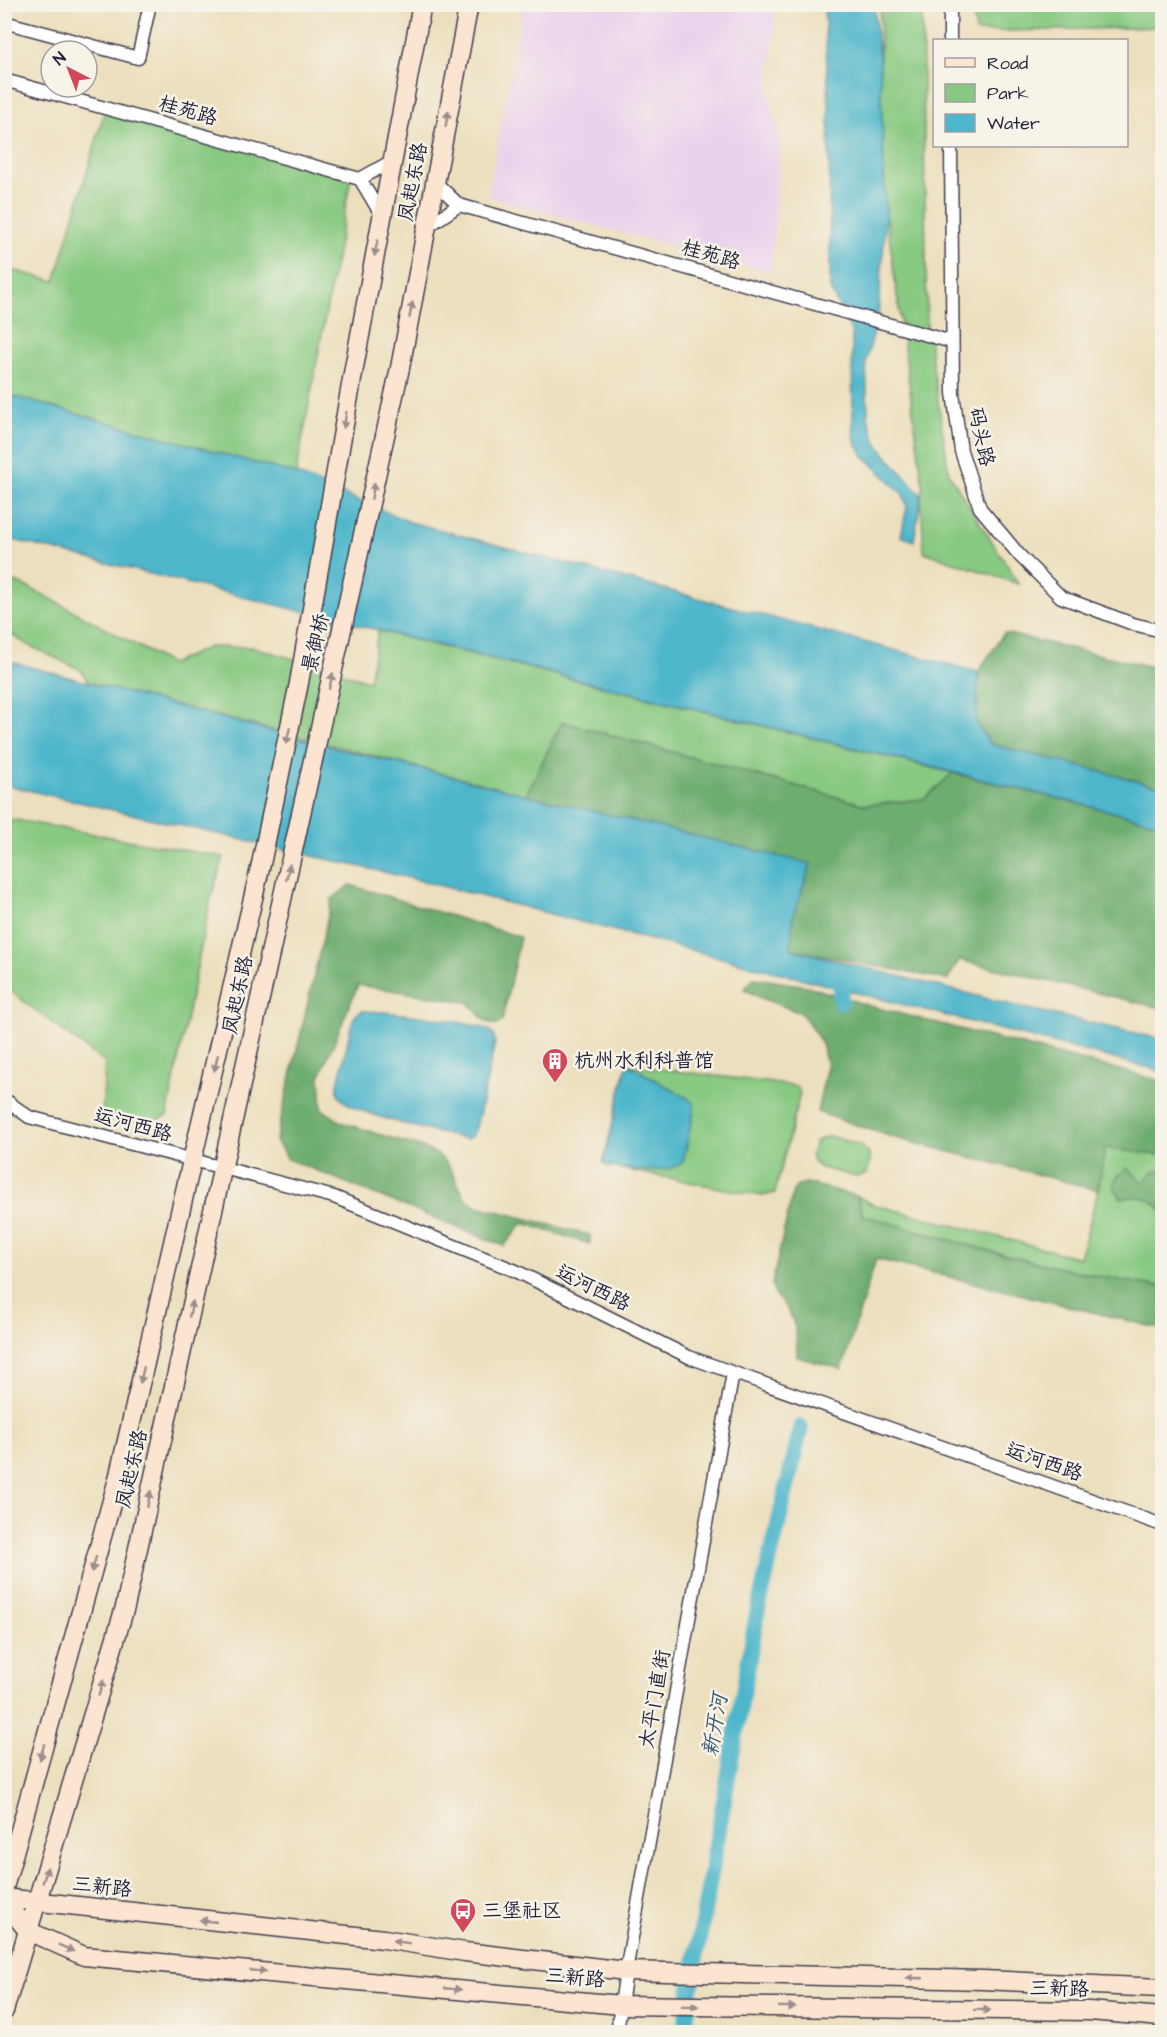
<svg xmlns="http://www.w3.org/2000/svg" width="1167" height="2037" font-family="'Architects Daughter','LXGW WenKai TC',sans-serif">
<rect width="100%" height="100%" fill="#f7f3e8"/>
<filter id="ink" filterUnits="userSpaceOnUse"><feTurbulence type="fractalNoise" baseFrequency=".0167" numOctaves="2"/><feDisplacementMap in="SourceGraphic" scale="12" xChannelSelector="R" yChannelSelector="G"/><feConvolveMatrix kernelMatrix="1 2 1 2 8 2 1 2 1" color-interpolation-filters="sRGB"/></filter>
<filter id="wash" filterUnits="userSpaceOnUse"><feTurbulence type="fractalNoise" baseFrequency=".008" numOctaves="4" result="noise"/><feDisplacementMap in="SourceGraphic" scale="24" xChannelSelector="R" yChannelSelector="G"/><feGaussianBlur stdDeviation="1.35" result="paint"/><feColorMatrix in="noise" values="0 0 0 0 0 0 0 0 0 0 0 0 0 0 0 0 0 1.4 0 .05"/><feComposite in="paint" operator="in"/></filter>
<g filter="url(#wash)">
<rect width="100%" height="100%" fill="#ecdfbd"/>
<!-- built -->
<path fill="#ead1ec" d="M523,5H777L768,90L781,140L771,272L488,197Z"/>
<!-- green -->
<path fill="#88c981" stroke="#55765e" stroke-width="1.5" d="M880,5H922L927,326L949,474L1019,584L924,552L921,499L923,486L880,169Z
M972,5H1162V27L976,32Z
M106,107L352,172L296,474L5,394L4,268L55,281Z
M13,581L38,592L171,664L209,647H253L369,681L378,631L953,773L924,799L866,805L563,722L526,795L89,683L81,670L28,645L5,631V601Z
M4,818L224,857L211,897L167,1116L152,1122L102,1118L105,1063L5,987Z
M629,1065L796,1086L800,1093L775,1193L762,1196L606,1166C626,1168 669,1175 683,1162L694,1110L693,1103L687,1098Z
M1162,1129V1287C1061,1272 961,1244 863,1215L857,1196L872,1204L1080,1258L1098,1190L1105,1148L1159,1155Z
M829,1136C851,1143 881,1144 866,1174L856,1177L819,1167L813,1161L811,1154L816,1141Z"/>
<!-- forest -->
<path fill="#6ead6f" stroke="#486855" stroke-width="1.5" d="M1004,633L1162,669V787L990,744L976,723L978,672Z
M562,722L866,805L924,799L953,773L1162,824L1161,1008L959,960L948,980L790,949L793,915L810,864L526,795Z
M350,885L520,937L502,1021L497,1025C479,1021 480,1013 468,1002L358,985L320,1076L322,1109L343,1123L420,1147L439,1155L450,1168L465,1198L477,1206L590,1235V1244L523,1223L504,1246L287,1159L276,1140L332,899Z
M754,978L807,986L870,1006L1162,1081V1129L1159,1155L1105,1148L1098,1190L892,1137L817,1112L827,1066L822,1044L813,1029L801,1013L759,997L744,989Z
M1127,1168L1142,1182L1155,1171H1162V1210C1148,1196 1141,1196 1121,1198L1113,1186L1117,1177Z
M807,1183L857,1196L863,1215C961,1244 1061,1273 1162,1287V1329L876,1259L842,1369L797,1357C797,1338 797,1326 787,1309C780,1298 774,1299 772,1284L793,1191L798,1185Z"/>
<!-- water -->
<path fill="#4db6cb" stroke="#386c83" stroke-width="1.5" d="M824,5H874L880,67L886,218L878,316L866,362L868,417L875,440L886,455L919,492L921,499L914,541L901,536L907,507L903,494L863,455L855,441L853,429L852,332L830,289L829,108Z
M5,394L296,474L410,522L978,672L976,723L990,744L1162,787V824L5,538Z
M4,660L339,749L811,864L793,916L791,949L1029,1009L1162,1039V1071L418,880L5,785Z
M361,1011C380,1010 477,1022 490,1031C495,1034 494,1038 495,1043L477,1124L473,1135L467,1139C444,1134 351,1114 340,1097C337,1093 338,1089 338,1084L352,1022L355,1016Z
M629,1065L687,1098L693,1103L694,1110L683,1162C666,1177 628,1168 606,1166L603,1163L626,1068Z"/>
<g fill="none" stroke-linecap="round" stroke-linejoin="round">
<!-- canal -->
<path stroke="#4db6cb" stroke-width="16" d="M840,978L841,1002
M684,2032L694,1969L757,1614L801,1427"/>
</g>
</g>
<g filter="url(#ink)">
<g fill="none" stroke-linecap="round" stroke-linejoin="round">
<!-- street casing -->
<g stroke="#403e4e" stroke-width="15">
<path id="street" d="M950,4V40
M4,22L138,58L150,4
M4,80L360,179L382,216
M951,146L953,393L961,451L980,508L1020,556L1061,597L1133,624L1162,631
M360,179L392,161
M435,182L459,205L952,342
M427,227L459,205
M4,1099L29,1117L334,1197L516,1271L689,1357L1162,1525
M617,2032L626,1971L733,1373"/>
</g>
<!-- secondary casing -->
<g stroke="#403e4e" stroke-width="21">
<path id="secondary" d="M4,1888L118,1479L261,864L299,683L355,362L422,4
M4,1898L384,1939L465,1952L626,1971L983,1980L1162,1988
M4,1901L28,1931L84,1956L621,2005L1089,2011L1162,2017
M4,2011L125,1607L400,368L469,4"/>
</g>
<!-- street -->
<use href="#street" stroke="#fff" stroke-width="12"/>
<!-- secondary -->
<use href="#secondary" stroke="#fce5d0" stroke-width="18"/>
</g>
<!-- one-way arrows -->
<defs><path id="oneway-solid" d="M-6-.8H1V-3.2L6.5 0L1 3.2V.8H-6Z" transform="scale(1.5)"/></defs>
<g fill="#9a8d8d">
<use href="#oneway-solid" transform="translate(447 119) rotate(-79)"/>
<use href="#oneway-solid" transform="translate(376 248) rotate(101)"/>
<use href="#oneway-solid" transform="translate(411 310) rotate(-79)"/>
<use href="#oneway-solid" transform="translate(345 420) rotate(100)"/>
<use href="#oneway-solid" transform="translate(373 491) rotate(-78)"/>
<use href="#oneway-solid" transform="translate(331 681) rotate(-77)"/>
<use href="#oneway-solid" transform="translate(288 736) rotate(102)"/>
<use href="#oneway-solid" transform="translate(288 872) rotate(-77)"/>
<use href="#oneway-solid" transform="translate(216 1063) rotate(103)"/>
<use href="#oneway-solid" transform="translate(191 1309) rotate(-77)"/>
<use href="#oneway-solid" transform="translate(142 1375) rotate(103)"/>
<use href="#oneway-solid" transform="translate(149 1499) rotate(-77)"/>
<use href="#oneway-solid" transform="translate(94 1564) rotate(106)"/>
<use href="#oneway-solid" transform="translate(101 1688) rotate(-73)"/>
<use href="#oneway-solid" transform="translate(42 1752) rotate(106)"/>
<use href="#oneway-solid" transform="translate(45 1875) rotate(-73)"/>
<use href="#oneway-solid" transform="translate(208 1921) rotate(-174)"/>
<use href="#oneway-solid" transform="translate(401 1942) rotate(-171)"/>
<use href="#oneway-solid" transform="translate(66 1948) rotate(24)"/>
<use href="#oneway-solid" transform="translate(258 1971) rotate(5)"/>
<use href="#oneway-solid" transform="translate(915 1978) rotate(-178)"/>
<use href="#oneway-solid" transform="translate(453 1989) rotate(5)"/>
<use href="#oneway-solid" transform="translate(690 2006) rotate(1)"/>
<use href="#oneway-solid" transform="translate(787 2007) rotate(1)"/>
<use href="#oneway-solid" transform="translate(982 2010) rotate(1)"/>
</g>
</g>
<!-- icons -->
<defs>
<g id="building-pin" transform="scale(1.35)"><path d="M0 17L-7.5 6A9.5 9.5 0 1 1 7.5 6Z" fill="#d1495b" stroke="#f7f3e8"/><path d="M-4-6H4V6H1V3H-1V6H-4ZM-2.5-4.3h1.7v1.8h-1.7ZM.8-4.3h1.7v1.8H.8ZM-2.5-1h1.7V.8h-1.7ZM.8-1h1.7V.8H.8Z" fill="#fff"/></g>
<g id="bus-pin" transform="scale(1.35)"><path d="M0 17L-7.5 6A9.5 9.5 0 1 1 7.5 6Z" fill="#d1495b" stroke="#f7f3e8"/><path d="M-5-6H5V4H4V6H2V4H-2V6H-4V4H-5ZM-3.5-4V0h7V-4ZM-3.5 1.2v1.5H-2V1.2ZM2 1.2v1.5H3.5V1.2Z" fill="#fff"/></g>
</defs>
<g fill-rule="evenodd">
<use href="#building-pin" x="555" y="1061"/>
<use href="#bus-pin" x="463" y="1911"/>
</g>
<g text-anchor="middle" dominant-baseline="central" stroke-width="5" stroke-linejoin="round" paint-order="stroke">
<!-- street labels -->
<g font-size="20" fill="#22223b" stroke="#f7f3e8">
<text transform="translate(188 111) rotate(16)">桂苑路</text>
<text transform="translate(413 182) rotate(-79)">凤起东路</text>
<text transform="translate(711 255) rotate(16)">桂苑路</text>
<text transform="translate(981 437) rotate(78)">码头路</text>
<text transform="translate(316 643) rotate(-77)">景御桥</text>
<text transform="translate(238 995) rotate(-78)">凤起东路</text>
<text transform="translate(133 1125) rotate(15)">运河西路</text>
<text transform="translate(593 1288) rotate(26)">运河西路</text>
<text transform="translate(1044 1462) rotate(19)">运河西路</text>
<text transform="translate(132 1469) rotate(-77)">凤起东路</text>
<text transform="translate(655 1699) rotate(-80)">太平门直街</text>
<text transform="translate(102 1887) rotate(6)">三新路</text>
<text transform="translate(575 1978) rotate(5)">三新路</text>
<text transform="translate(1059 1989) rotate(1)">三新路</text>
</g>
<!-- poi labels -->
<g font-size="20" fill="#22223b" stroke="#f7f3e8" text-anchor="start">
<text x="574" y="1061">杭州水利科普馆</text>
<text x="482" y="1911">三堡社区</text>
</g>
<!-- water labels -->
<g font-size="21" font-style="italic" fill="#31566d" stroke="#f7f3e8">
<text transform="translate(715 1725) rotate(-80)">新开河</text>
</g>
</g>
<!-- margin -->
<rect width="1167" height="2037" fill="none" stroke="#f7f3e8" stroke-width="24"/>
<!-- legend -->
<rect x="933" y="39" width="195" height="108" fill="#f7f3e8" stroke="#a29fa3" stroke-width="1.5"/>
<rect x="945" y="58" width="30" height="9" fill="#fce5d0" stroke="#a29fa3" stroke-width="1.5"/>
<text x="987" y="69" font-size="18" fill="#22223b">Road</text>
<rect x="945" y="84" width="30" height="18" fill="#88c981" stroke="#a29fa3" stroke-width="1.5"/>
<text x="987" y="99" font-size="18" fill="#22223b">Park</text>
<rect x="945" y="114" width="30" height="18" fill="#4db6cb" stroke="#a29fa3" stroke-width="1.5"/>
<text x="987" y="129" font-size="18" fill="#22223b">Water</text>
<!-- north arrow -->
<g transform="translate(69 69) rotate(318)"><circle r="28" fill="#f7f3e8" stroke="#a29fa3" stroke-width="1.5"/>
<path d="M0-4.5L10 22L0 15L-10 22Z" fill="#d1495b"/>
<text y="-9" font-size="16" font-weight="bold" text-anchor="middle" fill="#22223b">N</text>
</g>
</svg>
